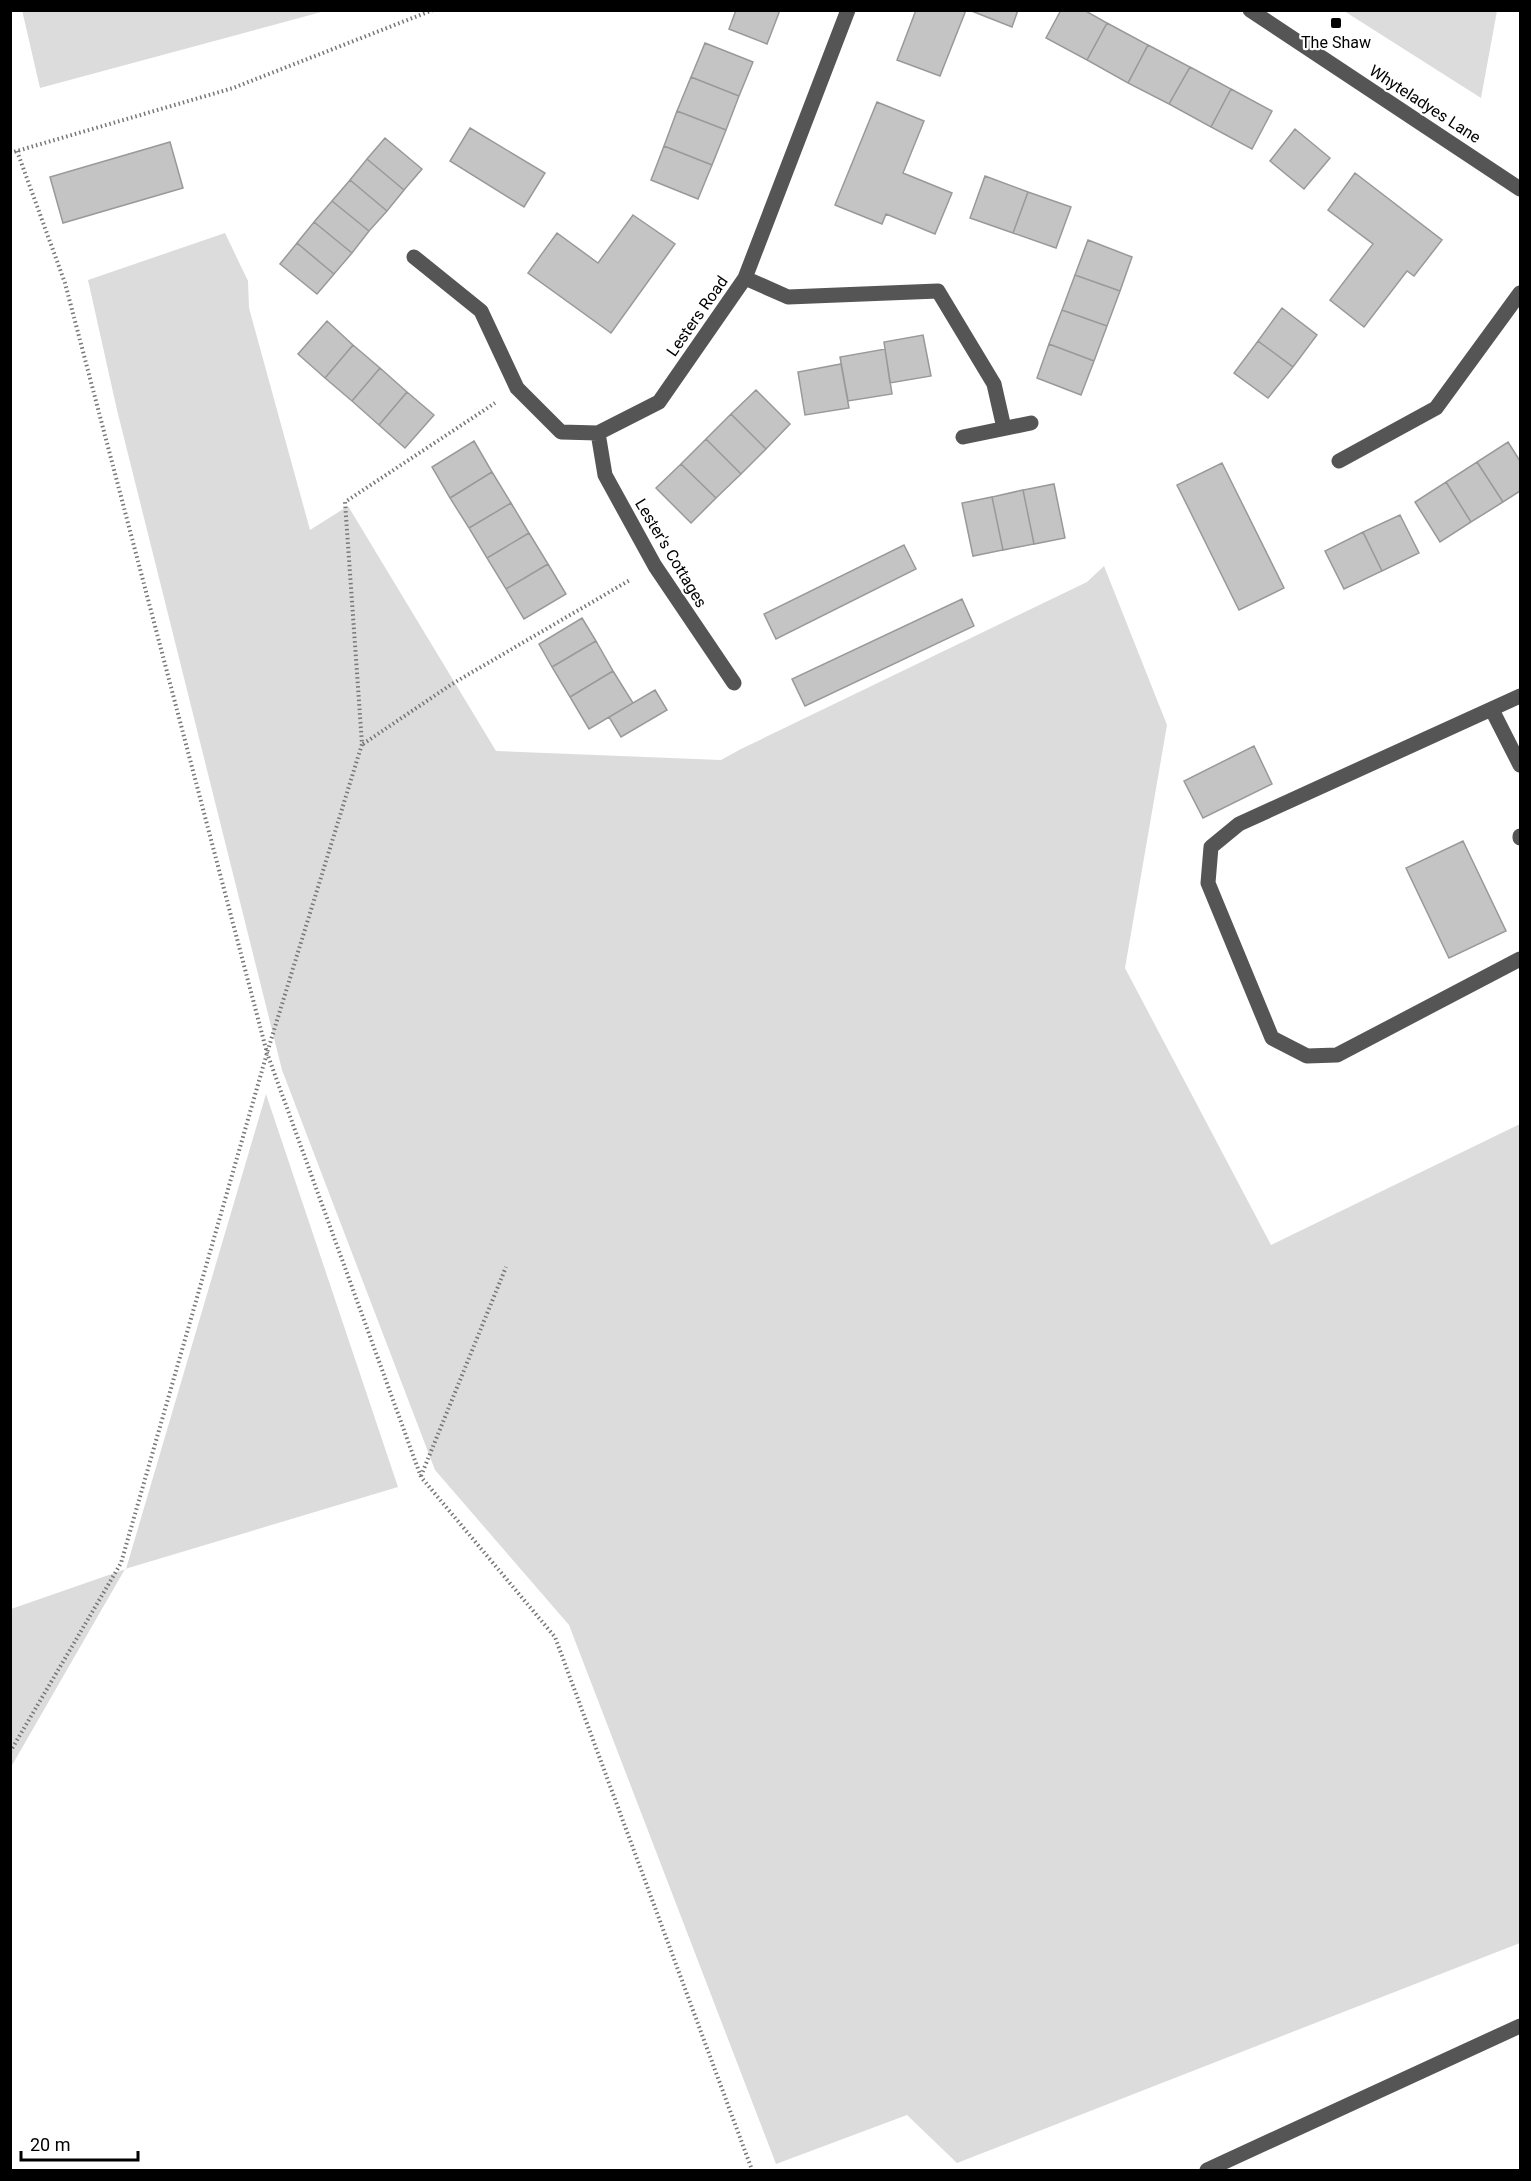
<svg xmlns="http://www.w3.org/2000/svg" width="1531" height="2181" font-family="Roboto,sans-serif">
<rect width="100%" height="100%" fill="#fff"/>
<!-- green -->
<path fill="#dcdcdc" d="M22,10H325V11L40,88Z
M1344,11H1497L1481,98Z
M225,233L248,281L249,308L310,530L348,506L496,751L721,760L741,749L1087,582L1104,566L1167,725L1125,968L1271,1245L1520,1124V1943L957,2163L907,2115L776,2164L569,1625L435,1470L282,1070L117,410L88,280Z
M266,1094L398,1487L125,1569L11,1767V1609L126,1569Z"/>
<!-- building -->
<path fill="#c4c4c4" stroke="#999" stroke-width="1.5" d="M736,10H780L767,44L729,29Z
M916,10H966L940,76L897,60Z
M969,10H1018L1012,27Z
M1061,10H1084L1107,23L1087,60L1046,38Z
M1107,23L1148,45L1128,83L1087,60Z
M705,43L753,62L739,96L691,77Z
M1148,45L1190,67L1169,104L1128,83Z
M1190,67L1231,89L1211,127L1169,104Z
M691,77L739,96L726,130L677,111Z
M1231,89L1272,111L1252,149L1211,127Z
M877,102L924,121L903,173L952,193L935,234L886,214L882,224L835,205Z
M677,111L726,130L712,165L664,146Z
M470,128L545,173L524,207L450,161Z
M1295,129L1330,158L1304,189L1270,161Z
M385,138L422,169L404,190L367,159Z
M170,142L183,188L63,223L50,177Z
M664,146L712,165L698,199L651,180Z
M367,159L404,190L387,211L350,180Z
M1355,173L1442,240L1414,276L1407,271L1364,327L1330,300L1373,244L1328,210Z
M985,176L1028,192L1013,233L970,218Z
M350,180L387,211L369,231L332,201Z
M1028,192L1071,207L1056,248L1013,233Z
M332,201L369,231L352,253L314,222Z
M633,215L675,244L611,333L528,273L557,233L598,263Z
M314,222L352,253L334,274L297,243Z
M1088,240L1132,257L1120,291L1075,275Z
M297,243L334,274L317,294L280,264Z
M1075,275L1120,291L1107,326L1062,310Z
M1282,308L1317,335L1293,367L1258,341Z
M1062,310L1107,326L1094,361L1049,344Z
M327,321L353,345L325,378L298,354Z
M923,335L931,376L890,383L884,342Z
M1258,341L1293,367L1268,398L1234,373Z
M1049,344L1094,361L1081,395L1037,378Z
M353,345L380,368L352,401L325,378Z
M885,349L892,394L848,401L840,357Z
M841,364L849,408L805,415L798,372Z
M380,368L407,392L379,425L352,401Z
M756,390L790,424L766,449L731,414Z
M407,392L434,415L405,448L379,425Z
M731,414L766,449L741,474L706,439Z
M706,439L741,474L716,498L681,464Z
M474,441L492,472L450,498L432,467Z
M1508,442L1520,461V491L1503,502L1477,462Z
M1477,462L1503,502L1471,522L1446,482Z
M1222,463L1284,588L1239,610L1177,485Z
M681,464L716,498L691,523L656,488Z
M492,472L511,503L469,528L450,498Z
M1446,482L1471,522L1440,542L1415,502Z
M1054,484L1065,538L1034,544L1023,490Z
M1023,490L1034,544L1003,550L992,497Z
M992,497L1003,550L973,556L962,503Z
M511,503L529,533L487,558L469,528Z
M1400,515L1419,553L1382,571L1363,532Z
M1363,532L1382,571L1344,589L1325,551Z
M529,533L548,564L506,589L487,558Z
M904,545L916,569L776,639L764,614Z
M548,564L566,594L524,619L506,589Z
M962,599L974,626L805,706L792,679Z
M582,618L596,641L552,667L539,644Z
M596,641L613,671L570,697L552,667Z
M613,671L633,703L589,729L570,697Z
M655,690L667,710L621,737L609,717Z
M1254,746L1272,784L1203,818L1184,781Z
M1463,841L1506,931L1449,958L1406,868Z"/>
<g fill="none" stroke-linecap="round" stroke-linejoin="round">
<!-- path -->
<path stroke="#777" stroke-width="4" stroke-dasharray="1.5 3" stroke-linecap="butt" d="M17,151L65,283L267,1053L421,1477L555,1637L752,2170
M10,153L233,88L433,10
M363,744L452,684L630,580
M421,1476L506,1267
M10,1752L121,1563L267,1053L362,744L345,502L495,403"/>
<!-- minor -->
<path stroke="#555" stroke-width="15" d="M1250,10L1520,189
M414,257L481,311L517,388L561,432L598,433L659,402L745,278L848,10
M745,278L788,297L938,291L994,384L1004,428
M598,433L605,475L655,566L734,683
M963,437L1031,423
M1339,461L1436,408L1520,293
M1520,696L1239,824L1211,847L1208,883L1272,1038L1307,1056L1337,1055L1520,959
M1492,710L1520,765
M1520,836V838
M1207,2170L1520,2026"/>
</g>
<!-- markers -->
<rect fill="#000" stroke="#fff" stroke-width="2" x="1330" y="17" width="12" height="12" rx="3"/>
<g text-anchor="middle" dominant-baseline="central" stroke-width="4.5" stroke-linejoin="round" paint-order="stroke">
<!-- poi labels -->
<g font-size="16" fill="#000" stroke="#fff">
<text x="1336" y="42">The Shaw</text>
</g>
<!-- street labels -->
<g font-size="16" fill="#000" stroke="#fff">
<text transform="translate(1425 104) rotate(33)">Whyteladyes Lane</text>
<text transform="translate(697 316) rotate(-55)">Lesters Road</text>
<text transform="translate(671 553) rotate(59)">Lester's Cottages</text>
</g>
</g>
<!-- border -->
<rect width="1531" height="2181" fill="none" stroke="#000000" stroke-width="24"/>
<!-- scale -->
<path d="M21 2151v9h117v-9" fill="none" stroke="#000000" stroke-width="3"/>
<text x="30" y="2151" font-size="18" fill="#000000" stroke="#ffffff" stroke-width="4.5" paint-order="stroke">20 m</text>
</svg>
